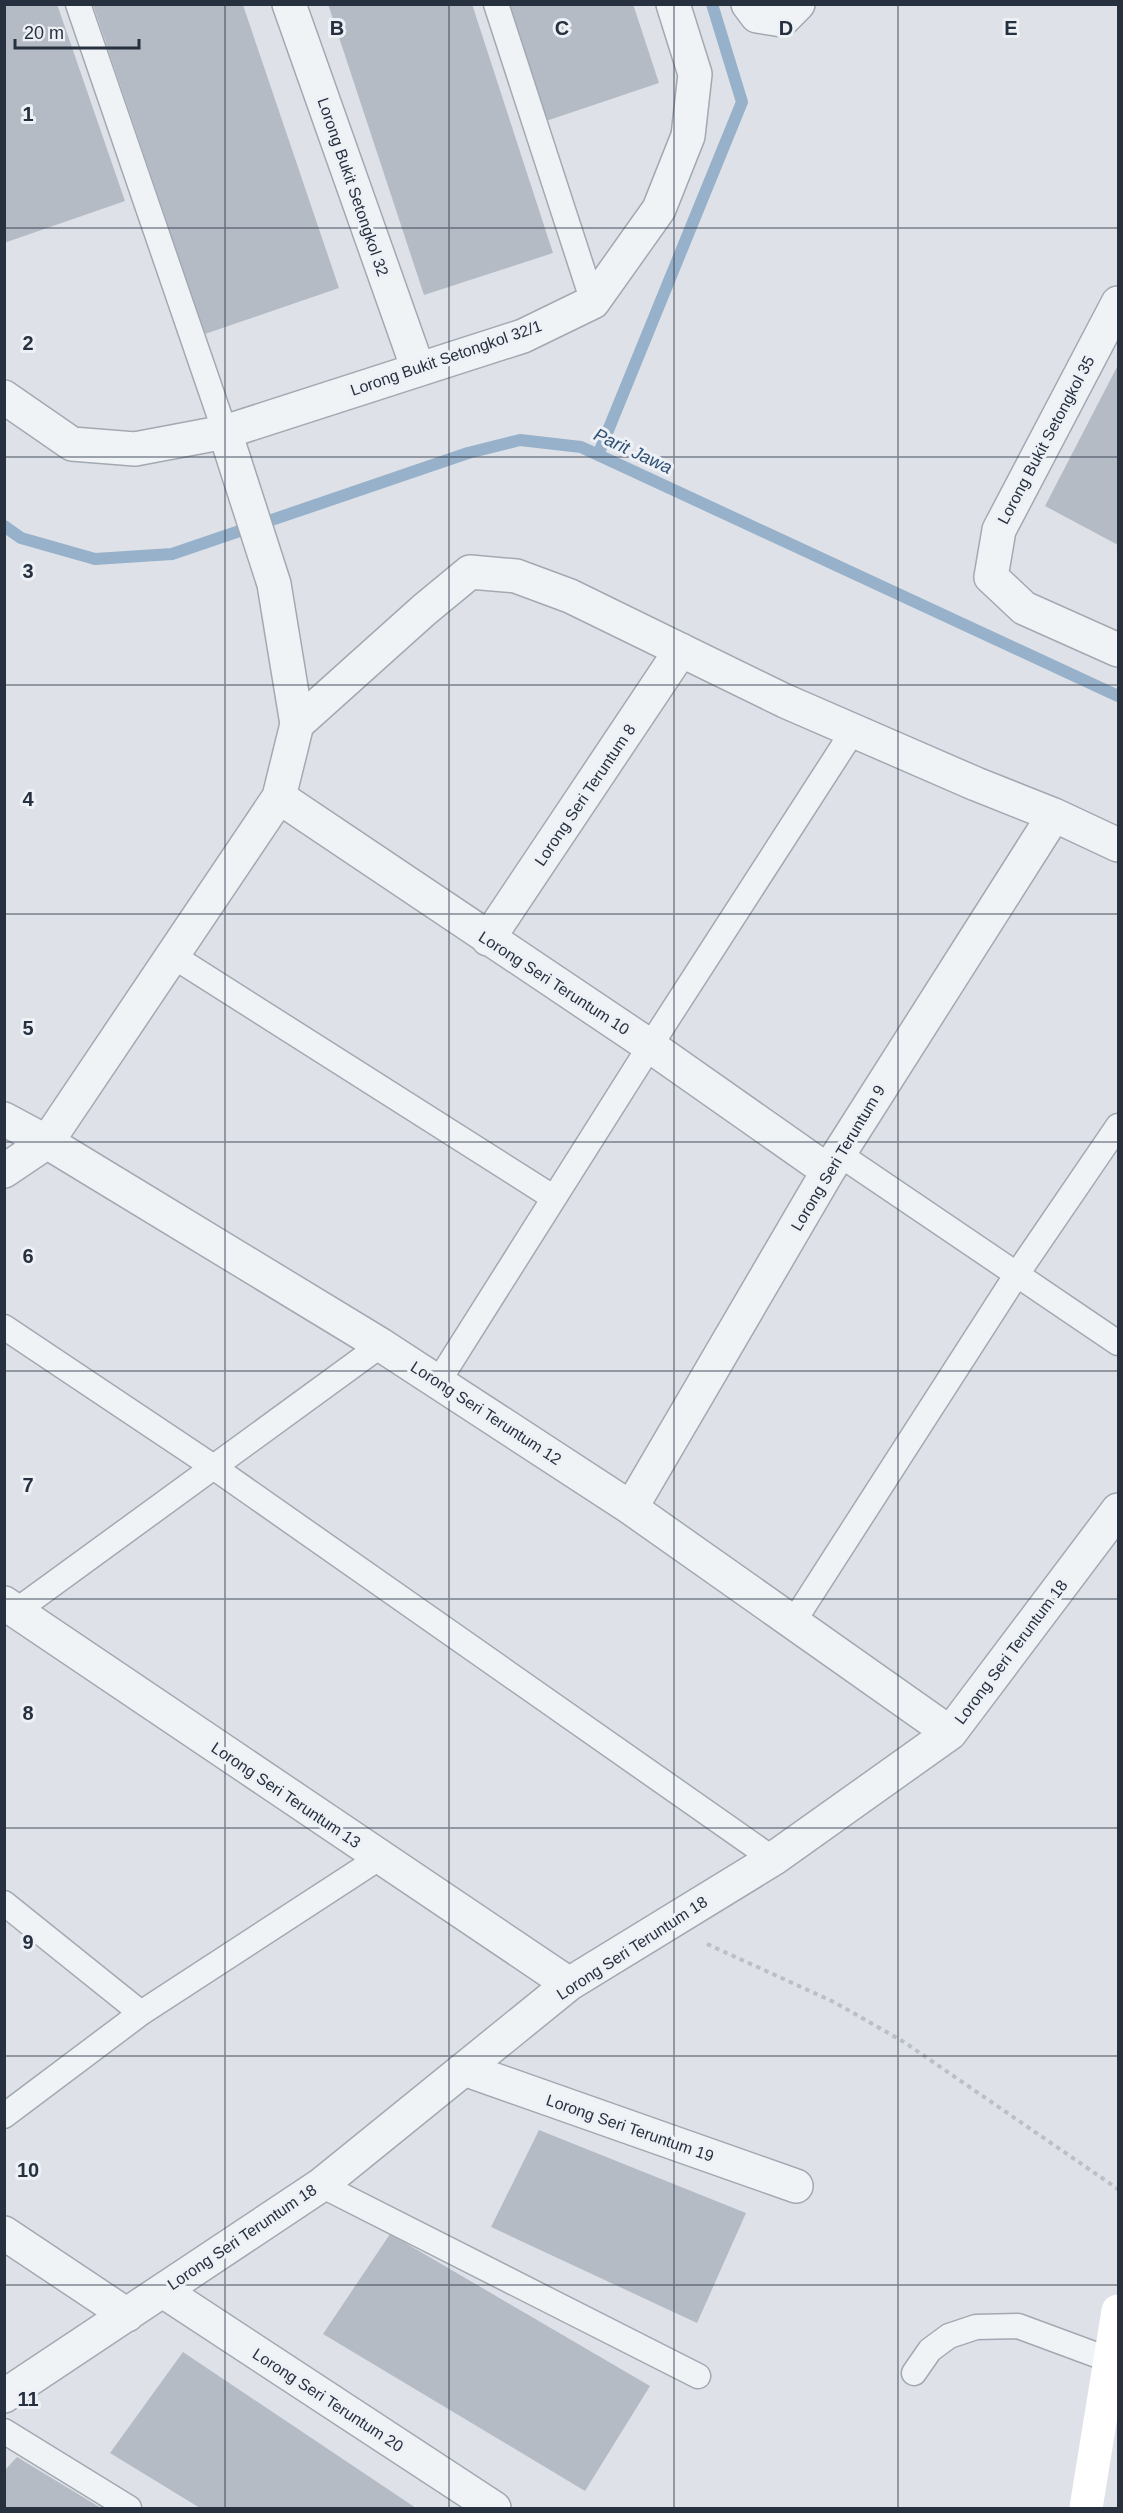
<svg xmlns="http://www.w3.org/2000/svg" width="1123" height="2513" font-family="Helvetica,sans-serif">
<rect width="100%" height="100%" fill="#dee2e8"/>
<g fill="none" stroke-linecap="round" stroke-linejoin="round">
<!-- stream -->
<path stroke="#97b1ca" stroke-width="12" d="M598,455L742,102L712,4
M4,526L21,538L95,559L172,554L468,453L520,440L581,447L1118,696"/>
</g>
<!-- building -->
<path fill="#b5bbc5" d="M4,4H57L125,201L4,243Z
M328,4H472L553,253L424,295Z
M508,4H633L659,83L546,121Z
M93,5H243L339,288L205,334Z
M1118,365V545L1045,506Z
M539,2130L746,2213L697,2323L491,2227Z
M390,2234L650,2386L585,2491L323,2334Z
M183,2352L416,2508H200L110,2453Z
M17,2457L101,2508H4V2471Z"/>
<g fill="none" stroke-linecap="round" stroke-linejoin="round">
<!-- service casing -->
<g stroke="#a3a9b2" stroke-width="27">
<path id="service" d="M78,4L225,432
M496,4L593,302
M173,956L554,1198
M839,1154L1118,1343
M4,1327L212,1466L773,1859
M438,1382L650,1046L853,731
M16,1611L381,1345
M794,1621L1017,1274L1118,1126
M4,1903L141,2013
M4,2116L141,2013L379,1858
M321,2185L698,2376
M914,2373L930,2350L949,2336L976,2327L1018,2326L1110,2360
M4,2431L129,2508"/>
</g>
<!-- minor casing -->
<g stroke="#a3a9b2" stroke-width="36">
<path id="minor" d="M289,4L418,369
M748,4L757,16L782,20L798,4
M1118,303L999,530L991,577L1024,608L1118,650
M4,397L72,444L135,449L225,432L523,336L593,302L659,209L688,136L695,74L673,4
M297,724L424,610L470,572L516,576L570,596L785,701L976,784L1054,815L1118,845
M279,797L650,1046L828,1171
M488,939L681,650
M4,1119L47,1142L381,1345L631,1508L950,1733
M4,1171L47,1142L279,797L297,724L274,584L225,432
M631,1508L828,1171L1054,815
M4,1603L569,1984
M464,2069L796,2186
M4,2233L127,2315
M163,2291L494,2508
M4,2396L321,2185L569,1984L773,1859L950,1733L1118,1510"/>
</g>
<!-- path -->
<path stroke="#bbc0c6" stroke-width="4" stroke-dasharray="4.5 4.5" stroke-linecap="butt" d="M707,1944L834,2002L904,2042L1118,2189"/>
<!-- service -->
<use href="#service" stroke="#f0f3f6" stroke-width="24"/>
<!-- minor -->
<use href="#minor" stroke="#f0f3f6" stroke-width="33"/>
<!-- secondary -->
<path stroke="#fff" stroke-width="33" d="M1086,2508L1118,2311"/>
</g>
<!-- grid -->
<path fill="none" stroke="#26303f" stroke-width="1.5" stroke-opacity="0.55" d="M225,4V2508M449,4V2508M674,4V2508M898,4V2508M4,228H1118M4,457H1118M4,685H1118M4,914H1118M4,1142H1118M4,1371H1118M4,1599H1118M4,1828H1118M4,2056H1118M4,2285H1118"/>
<g text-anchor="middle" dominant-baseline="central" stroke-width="6" stroke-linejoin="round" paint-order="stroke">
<!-- street labels -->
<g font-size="16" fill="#26303f" stroke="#edf1f6">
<text transform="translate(353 187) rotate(71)">Lorong Bukit Setongkol 32</text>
<text transform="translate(446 358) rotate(-19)">Lorong Bukit Setongkol 32/1</text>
<text transform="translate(1046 440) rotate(-62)">Lorong Bukit Setongkol 35</text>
<text transform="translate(585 795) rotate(-56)">Lorong Seri Teruntum 8</text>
<text transform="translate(554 983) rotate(33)">Lorong Seri Teruntum 10</text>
<text transform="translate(838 1158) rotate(-59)">Lorong Seri Teruntum 9</text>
<text transform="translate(486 1413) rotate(33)">Lorong Seri Teruntum 12</text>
<text transform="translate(1011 1652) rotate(-53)">Lorong Seri Teruntum 18</text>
<text transform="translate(286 1795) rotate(34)">Lorong Seri Teruntum 13</text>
<text transform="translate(632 1948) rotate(-33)">Lorong Seri Teruntum 18</text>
<text transform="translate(630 2128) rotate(19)">Lorong Seri Teruntum 19</text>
<text transform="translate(242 2237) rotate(-34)">Lorong Seri Teruntum 18</text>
<text transform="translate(328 2400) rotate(33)">Lorong Seri Teruntum 20</text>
</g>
<!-- water labels -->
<g font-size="18" font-style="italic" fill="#2f5075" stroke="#edf1f6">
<text transform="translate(633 451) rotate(25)">Parit Jawa</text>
</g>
</g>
<g font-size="20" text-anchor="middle" font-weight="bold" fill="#26303f" stroke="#edf1f6" stroke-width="6" stroke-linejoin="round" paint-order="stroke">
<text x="337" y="35">B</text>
<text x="562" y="35">C</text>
<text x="786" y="35">D</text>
<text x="1011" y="35">E</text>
<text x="28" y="121">1</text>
<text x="28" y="350">2</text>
<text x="28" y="578">3</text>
<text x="28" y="806">4</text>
<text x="28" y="1035">5</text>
<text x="28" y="1263">6</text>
<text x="28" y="1492">7</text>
<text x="28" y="1720">8</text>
<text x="28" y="1949">9</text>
<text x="28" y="2177">10</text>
<text x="28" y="2406">11</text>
</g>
<!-- border -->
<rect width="1123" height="2513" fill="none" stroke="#26303f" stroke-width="12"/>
<!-- scale -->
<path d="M15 39v9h124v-9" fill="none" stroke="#26303f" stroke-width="3"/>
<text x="24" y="39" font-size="18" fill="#26303f" stroke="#edf1f6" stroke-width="4.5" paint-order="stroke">20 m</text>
</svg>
